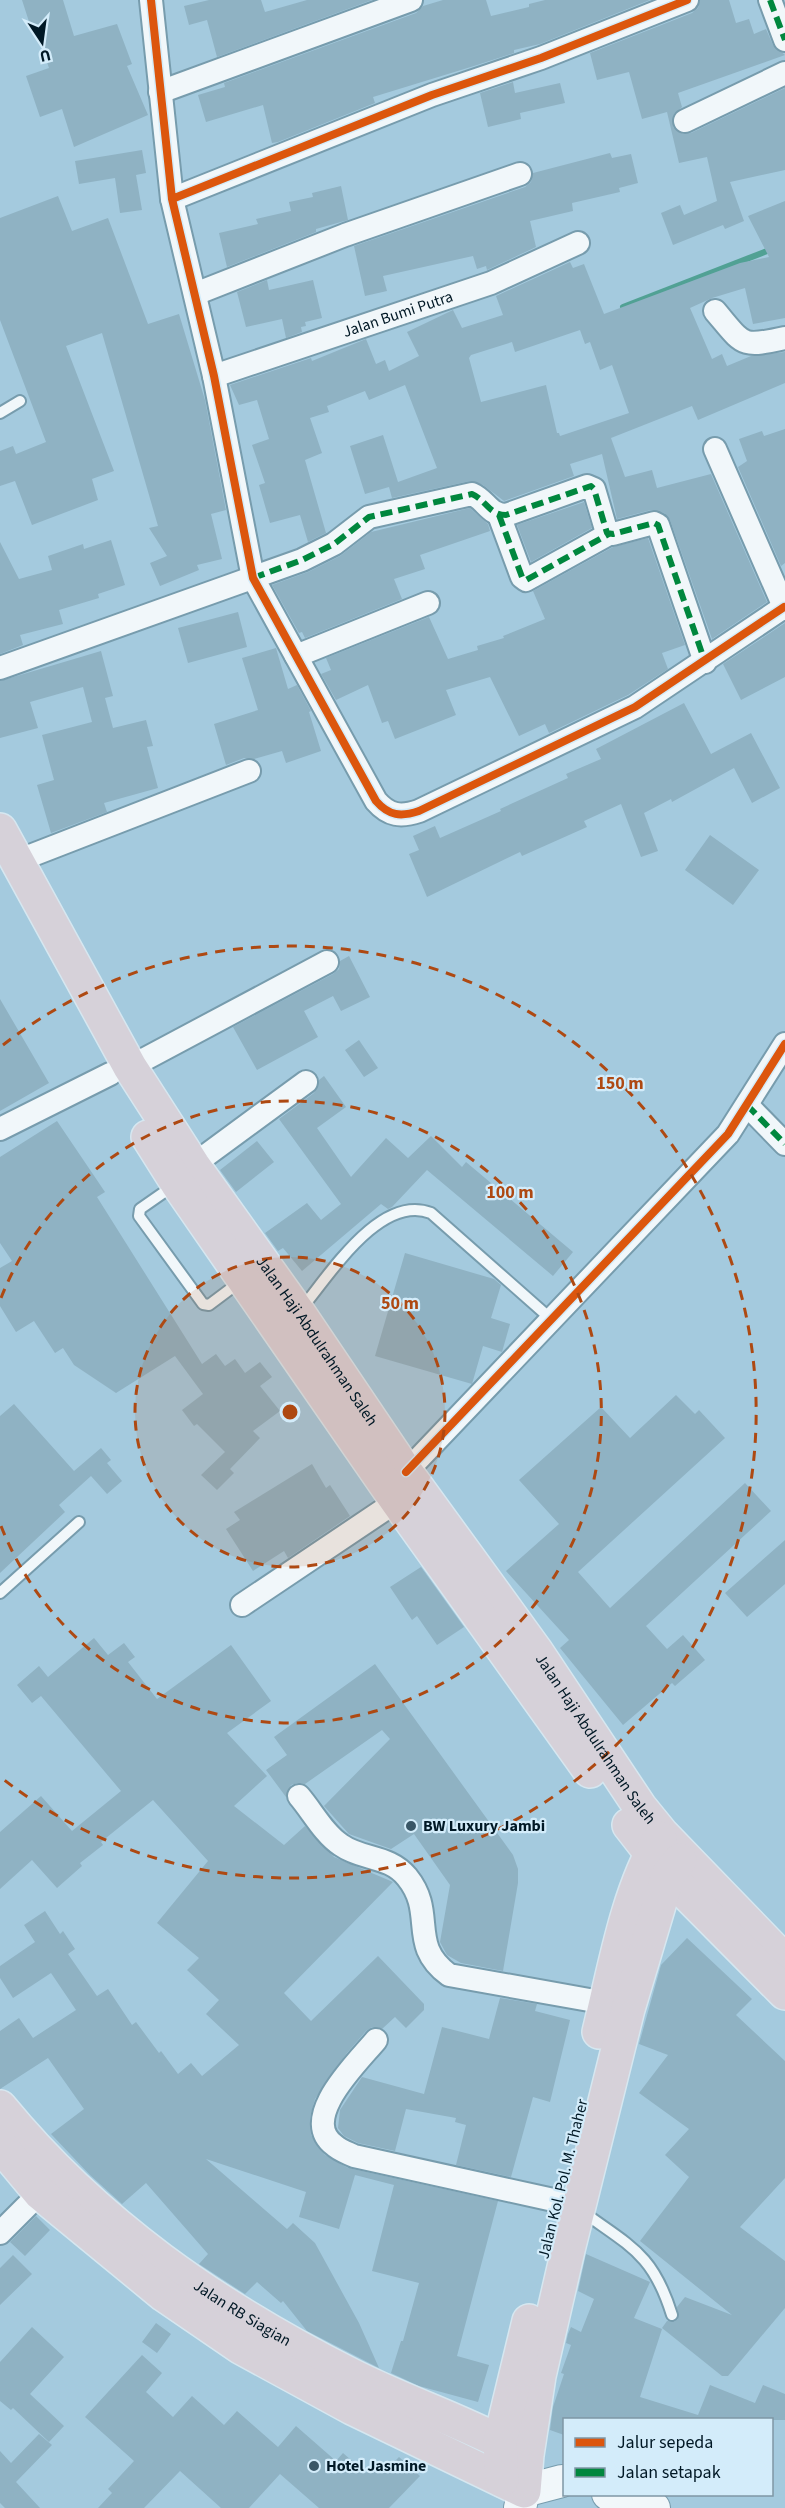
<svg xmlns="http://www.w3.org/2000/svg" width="785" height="2508" font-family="'Source Sans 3',sans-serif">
<rect width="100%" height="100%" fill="#a4cade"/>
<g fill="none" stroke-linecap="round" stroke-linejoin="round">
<!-- stream -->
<path stroke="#51a194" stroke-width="6" d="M623,307L785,244"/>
</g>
<!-- building -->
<path fill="#8fb2c3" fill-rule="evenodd" d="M22,0H63L74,36L117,24L132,64L127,66L148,115L74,147L62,109L40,117L26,76L49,68L37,33L33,34Z
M209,0H261L265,12L307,0H372L217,57L207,20L189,25L184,6Z
M443,0H486L491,16L529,7V4L545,0H650L540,44L514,50V53L474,66L373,97L375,103L278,142L272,143L263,105L206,122L198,95L225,87L224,83L416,13L423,6Z
M700,0H729L736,23L749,19L754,34L766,29L773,45L785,55L678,93L682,107L674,114L673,127L683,134L691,133L785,88V170L730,182L744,221L725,229L723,225L673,245L661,213L680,205L684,215L717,201L707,157L679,163L667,112L642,119L629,72L597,80L590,53L692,13L698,8Z
M513,82L515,93L560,83L565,103L520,113L521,119L488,127L480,93Z
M142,150L146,173L136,175L142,210L120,213L115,178L79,184L75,161Z
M610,153L612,158L631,154L638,183L619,188L620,192L572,203L573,211L530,221L536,247L487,270L486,266L477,269L473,256L383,276L387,291L365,296L354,246L525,187L531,182L533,173Z
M341,186L348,220L316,229V232L227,267L219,233L258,224L256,219L291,211L289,202L313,197L312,193Z
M58,196L72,231L108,218L148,324L179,314L205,400L226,510L211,514L222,559L197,565L199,570L160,586L150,563L167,556L149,528L158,526L102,333L66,346L114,471L92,479L98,500L32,525L15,481L0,486V451L13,446L16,454L46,442L0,320V218Z
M785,201V318L753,324L745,288L712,298L690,308L712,359L722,354L727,366L751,356L785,352V383L698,420L692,406L611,438L625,477L652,470L657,488L711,474L767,602L712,639L670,520L664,513L651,510L617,519L602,454L570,464L574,476L504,501L483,485L470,481L392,498L389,487L365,494L350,446L383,435L398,482L437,468L405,385L369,400L365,391L327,406L329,412L310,418L322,453L305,460L326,533L308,542L300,515L270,523L259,485L265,483L252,445L269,439L257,400L239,405L230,385L311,358L312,361L366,339L376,364L385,360L389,371L419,356L407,332L453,310L462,328L503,315L496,296L570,262L573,268L584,264L604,314L740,263L769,257L748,216ZM580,330L585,344L590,342L600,370L612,365L629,413L560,436L559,433H557L546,385L481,402L469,358L471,355L512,342L515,352Z
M267,280L269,290L313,280L322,318L305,322L306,326L301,327L302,332L286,338L282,319L246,327L237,292Z
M785,429V563L781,566L738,467L747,461L739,439L762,431L764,436Z
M584,502L592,528L531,562L517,525Z
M470,508L488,524L490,531L420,555L425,569L394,579L402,599L305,638L302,632L299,633L272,585L308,572L340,556L371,532Z
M648,538L685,645L662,653L668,669L628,695L549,733L545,724L519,736L490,677L446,690L456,715L395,739L388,721L382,723L368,685L336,700L321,674L331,670L326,658L429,617L448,659L478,650L477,646L504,638L503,636L545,619L533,591L613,547Z
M111,540L125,585L98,594L99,598L59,610L63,624L20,635L23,645L0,654V542L19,579L52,570L48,556L83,544L84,549Z
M238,612L247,647L188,663L178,628Z
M785,623V677L741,700L723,664Z
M276,648L288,689L297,685L311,711L309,712L321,751L286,763L282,751L254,759L244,758L226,765L214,724L258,710L242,658Z
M101,651L113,696L105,698L113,728L146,720L153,746L147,747L158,788L104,803L107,812L51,833L37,785L54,780L42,735L92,722L83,687L30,702L38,728L0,738V681Z
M684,703L711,754L751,733L780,788L752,803L734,768L672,802L671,799L644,813L658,851L641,857L621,804L584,821L587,827L522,856L520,852L427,897L409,854L419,850L413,836L435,826L440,838L501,811L500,809L568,778L566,774L601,759L596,749Z
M710,835L759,870L733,905L685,870Z
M349,956L370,997L341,1011L333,996L304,1011L318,1037L257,1070L233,1027L333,974L339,969L340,961Z
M0,999L49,1083L0,1111Z
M359,1040L378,1068L364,1077L345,1050Z
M324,1076L346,1107L317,1128L351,1177L386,1138L408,1158L431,1136L462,1167L466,1162L573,1252L553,1276L427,1170L392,1207L388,1209L381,1204L302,1271L283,1248L278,1251L265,1233L307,1203L321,1220L341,1204L279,1119L314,1093L319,1080Z
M57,1121L105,1192L97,1197L202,1364L216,1354L225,1366L235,1359L245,1373L260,1362L272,1377L260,1386L280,1411L253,1431L260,1438L230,1469L234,1473L217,1490L201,1475L225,1452L197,1424L194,1426L182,1410L203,1394L175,1356L116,1393L74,1365L63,1348L55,1353L34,1321L16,1332L0,1306V1268L12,1261L0,1243V1157Z
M257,1141L274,1162L236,1192L220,1170Z
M405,1253L494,1279L501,1285L491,1318L510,1324L502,1352L483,1346L472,1384L375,1356Z
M676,1395L695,1414L699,1410L725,1438L578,1572L610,1608L745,1483L771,1511L646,1626L667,1649L683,1635L705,1660L675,1686L672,1683L623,1725L560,1648L569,1640L506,1571L559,1524L519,1480L601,1407L630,1438Z
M14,1404L74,1471L101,1448L111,1460L107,1463L122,1481L107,1494L91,1476L59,1505L65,1512L0,1573V1416Z
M312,1464L326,1488L330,1485L350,1516L288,1558L284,1551L253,1571L226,1529L240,1520L234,1512Z
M785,1540V1584L747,1617L725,1593Z
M421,1567L464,1627L437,1645L417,1616L412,1620L390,1587Z
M94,1638L108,1655L124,1643L135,1657L128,1662L157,1699L231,1645L271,1701L227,1733L267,1776L234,1806L284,1845L305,1826L334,1857L393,1882L284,1993L311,2021L378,1956L424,2004V2010L406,2028L395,2017L382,2029L372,2027L366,2031L347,2053L315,2099L310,2117L311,2135L325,2155L348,2168L498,2201L457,2356L489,2365L478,2402L419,2386L391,2373L401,2341H403L419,2283L372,2271L394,2185L355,2175L339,2229L299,2217L306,2192L206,2159L287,2229L293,2223L315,2243L359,2323L379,2368L307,2331L283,2301L281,2303L257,2282L245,2294L199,2264L208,2254L146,2183L122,2204L90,2175L51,2134L84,2109L48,2058L0,2089V2031L19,2018L33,2038L76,2010L51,1973L13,1998L0,1978V1966L35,1942L24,1925L45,1911L60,1934L63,1931L75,1949L68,1954L97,1996L108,1989L132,2025L136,2022L159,2053L161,2051L178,2074L191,2063L202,2076L239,2045L206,2014L219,2000L187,1970L199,1958L157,1923L208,1861L153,1800L101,1842L103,1845L80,1863L82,1866L57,1888L32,1860L0,1889V1832L41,1796L72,1831L121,1791L41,1696L32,1703L17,1685L39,1666L48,1677Z
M375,1664L513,1855L518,1869V1883L503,1971L461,1963L447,1955L440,1942L450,1885L414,1834L391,1849L349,1834L324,1806L390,1739L382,1730L305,1784L297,1783L291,1785L286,1797L266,1770L287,1755L274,1737Z
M687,1938L752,1999L736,2015L785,2061V2178L740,2227L785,2261V2308L728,2376H722L662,2328L667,2321L674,2322L678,2319L677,2307L685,2297L732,2315L640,2241L689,2177L665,2155L689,2129L639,2093L668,2055L639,2044L661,1965Z
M500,1998L537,2004L535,2011L570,2020L550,2102L533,2097L511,2177L456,2165L466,2125L455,2122L456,2118L406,2109L395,2151L358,2143L344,2136L338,2128L340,2110L362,2077L424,2094L442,2027L489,2039Z
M36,2216L50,2230L25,2256L10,2242Z
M586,2254L650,2282L634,2318L662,2329L640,2397L698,2415L710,2385L755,2403L763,2385L785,2394V2420H564V2435L550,2430L553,2407L564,2374L561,2373L571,2345L566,2343L568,2334L571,2327L581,2332L594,2299L578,2291Z
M13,2255L32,2274L0,2305V2268Z
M156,2323L171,2334L157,2353L142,2342Z
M32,2327L64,2357L30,2394L64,2426L49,2442L13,2408L11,2410L0,2401V2362Z
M142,2355L162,2373L146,2392L173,2417L192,2396L224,2425L237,2411L278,2447L296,2426L336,2461L343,2453L366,2473L376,2463L385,2471L399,2457L420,2476L389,2508H319L280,2474L249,2508H221L180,2471L144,2508H98L112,2493L108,2489L134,2461L85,2417Z
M39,2434L52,2445L16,2482L40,2508H5L0,2503V2451L11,2463Z"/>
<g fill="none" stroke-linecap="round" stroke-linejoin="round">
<!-- lane casing -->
<g stroke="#779cad" stroke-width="14">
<path id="lane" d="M0,413L20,401
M173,1186L140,1209L139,1216L203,1304L209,1305L241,1281
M301,1309C329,1276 380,1193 431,1213L551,1319
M0,1593L79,1522
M583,2212C631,2247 653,2254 672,2315"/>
</g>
<!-- street casing -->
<g stroke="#779cad" stroke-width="26">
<g id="street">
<path d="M151,0L172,199L214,376L253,578L376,801C389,816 401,817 419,811L635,707L784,607"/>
<path d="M770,0L785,40"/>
<path d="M160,92L411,0"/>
<path d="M685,121L785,73"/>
<path d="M172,199L432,95L541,58L687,0"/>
<path d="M195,294L345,235L520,174"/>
<path d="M715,311C744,345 740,348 785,338"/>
<path id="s1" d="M214,376L491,283L578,243"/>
<path d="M715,449L785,609"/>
<path d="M499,515L522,577L526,580L609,534"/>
<path d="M296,656L428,603"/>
<path d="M0,668L302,560L334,544L369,517L472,494C486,500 489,515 506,515L587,486L594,489L607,533L613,534L654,523L658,525L705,662"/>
<path d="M17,861L249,771"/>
<path d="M130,1067L327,962"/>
<path d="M747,1105L785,1144"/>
<path d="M0,1129L110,1074"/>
<path d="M193,1165L306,1082"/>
<path d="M406,1472L728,1134L785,1044"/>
<path d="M242,1605L397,1501"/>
<path d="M299,1796C312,1811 324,1834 341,1845C362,1860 389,1855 407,1877C437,1914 407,1944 449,1975L606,2003"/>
<path d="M376,2040C359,2061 298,2118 334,2145C339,2150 348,2153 354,2156L558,2201L578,2209"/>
<path d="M0,2233L40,2193"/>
</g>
</g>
<!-- secondary casing -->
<g stroke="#779cad" stroke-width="34">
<path id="secondary" d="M608,2494L654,2508
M520,2508L524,2491L562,2481"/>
</g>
<!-- highway casing -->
<g stroke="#d6e7f0" stroke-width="36">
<g id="highway">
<path id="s2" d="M0,830L130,1067L193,1165L298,1312L406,1472L536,1651L640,1807L662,1834L785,1961"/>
<path d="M148,1137L177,1183L397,1501L590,1771"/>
<path d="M629,1825L668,1875L785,1993"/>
<path d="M599,2032C614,1971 627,1892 660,1838"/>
<path id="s3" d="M0,2107C97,2225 215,2306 351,2375C406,2403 466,2422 520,2452"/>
<path d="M0,2145L40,2193L164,2295L240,2347L352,2408L524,2491L527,2455L539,2376L568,2250L628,2009L668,1875L680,1860"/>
<path d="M502,2480L500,2441L529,2321"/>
</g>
</g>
<!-- lane -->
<use href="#lane" stroke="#f1f7fa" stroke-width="10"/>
<!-- street -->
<use href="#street" stroke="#f1f7fa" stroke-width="22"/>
<!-- secondary -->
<use href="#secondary" stroke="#f1f7fa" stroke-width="32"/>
<!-- highway -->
<use href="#highway" stroke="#d6d1d9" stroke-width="33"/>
<!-- quiet -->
<path stroke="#00873e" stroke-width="6" stroke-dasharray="12 6" stroke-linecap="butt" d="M770,0L785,40
M499,515L522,577L526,580L609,534
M253,578L302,560L334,544L369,517L472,494C486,500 489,515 506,515L591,486L594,489L607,533L613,534L654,523L658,525L705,662
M747,1105L785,1144"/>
<!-- cycleway casing -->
<g stroke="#d3ecfa" stroke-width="11">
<path id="cycleway" d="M151,0L172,199L214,376L253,578L376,801C389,816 401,817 419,811L635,707L784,607
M172,199L432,95L541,58L687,0
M406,1472L728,1134L785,1044"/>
</g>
<!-- cycleway -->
<use href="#cycleway" stroke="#dc560d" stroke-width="8"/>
</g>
<!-- distance rings -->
<circle cx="290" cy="1412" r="155" fill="#ae4912" fill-opacity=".12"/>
<g fill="none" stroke="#ae4912" stroke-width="3" stroke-dasharray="10 8">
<circle cx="290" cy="1412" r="155"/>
<path d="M1 1298A311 311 0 1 1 1 1526"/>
<path d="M3 1045A466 466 0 1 1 3 1779"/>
</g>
<!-- markers -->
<g fill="#395666" stroke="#d3ecfa" stroke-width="2">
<circle cx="411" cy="1826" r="6"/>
<circle cx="314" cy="2466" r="6"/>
</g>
<g text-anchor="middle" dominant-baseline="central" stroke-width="4.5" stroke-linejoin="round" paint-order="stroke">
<!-- street labels -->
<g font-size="16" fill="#001825" stroke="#d3ecfa">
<text stroke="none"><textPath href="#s1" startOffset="194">Jalan Bumi Putra</textPath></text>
<text stroke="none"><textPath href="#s2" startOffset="602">Jalan Haji Abdulrahman Saleh</textPath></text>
<text stroke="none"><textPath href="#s2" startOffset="1088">Jalan Haji Abdulrahman Saleh</textPath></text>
<text transform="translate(563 2179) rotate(-76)">Jalan Kol. Pol. M. Thaher</text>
<text stroke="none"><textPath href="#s3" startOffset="320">Jalan RB Siagian</textPath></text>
</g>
<!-- poi labels -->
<g font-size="16" font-weight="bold" fill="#001825" stroke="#d3ecfa" text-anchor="start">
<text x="423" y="1826">BW Luxury Jambi</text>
<text x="326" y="2466">Hotel Jasmine</text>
</g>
</g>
<circle cx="290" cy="1412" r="9" fill="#ae4912" stroke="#d3ecfa" stroke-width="3"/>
<g font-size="18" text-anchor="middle" font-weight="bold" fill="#ae4912" stroke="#d3ecfa" stroke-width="4.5" stroke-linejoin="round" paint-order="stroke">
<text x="620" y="1089">150 m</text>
<text x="510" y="1198">100 m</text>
<text x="400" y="1309">50 m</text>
</g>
<!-- legend -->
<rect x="563" y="2418" width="210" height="78" fill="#d3ecfa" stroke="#7f97a5" stroke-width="1.5"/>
<rect x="575" y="2438" width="30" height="9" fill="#dc560d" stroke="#7f97a5" stroke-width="1.5"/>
<text x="617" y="2448" font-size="18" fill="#001825">Jalur sepeda</text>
<rect x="575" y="2468" width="30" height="9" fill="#00873e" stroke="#7f97a5" stroke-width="1.5"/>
<text x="617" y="2478" font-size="18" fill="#001825">Jalan setapak</text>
<!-- north arrow -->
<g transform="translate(42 42) rotate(167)" stroke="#d3ecfa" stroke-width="4.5" paint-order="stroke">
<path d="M0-4.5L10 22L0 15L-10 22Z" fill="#001825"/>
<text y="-9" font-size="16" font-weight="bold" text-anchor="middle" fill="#001825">U</text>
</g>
</svg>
